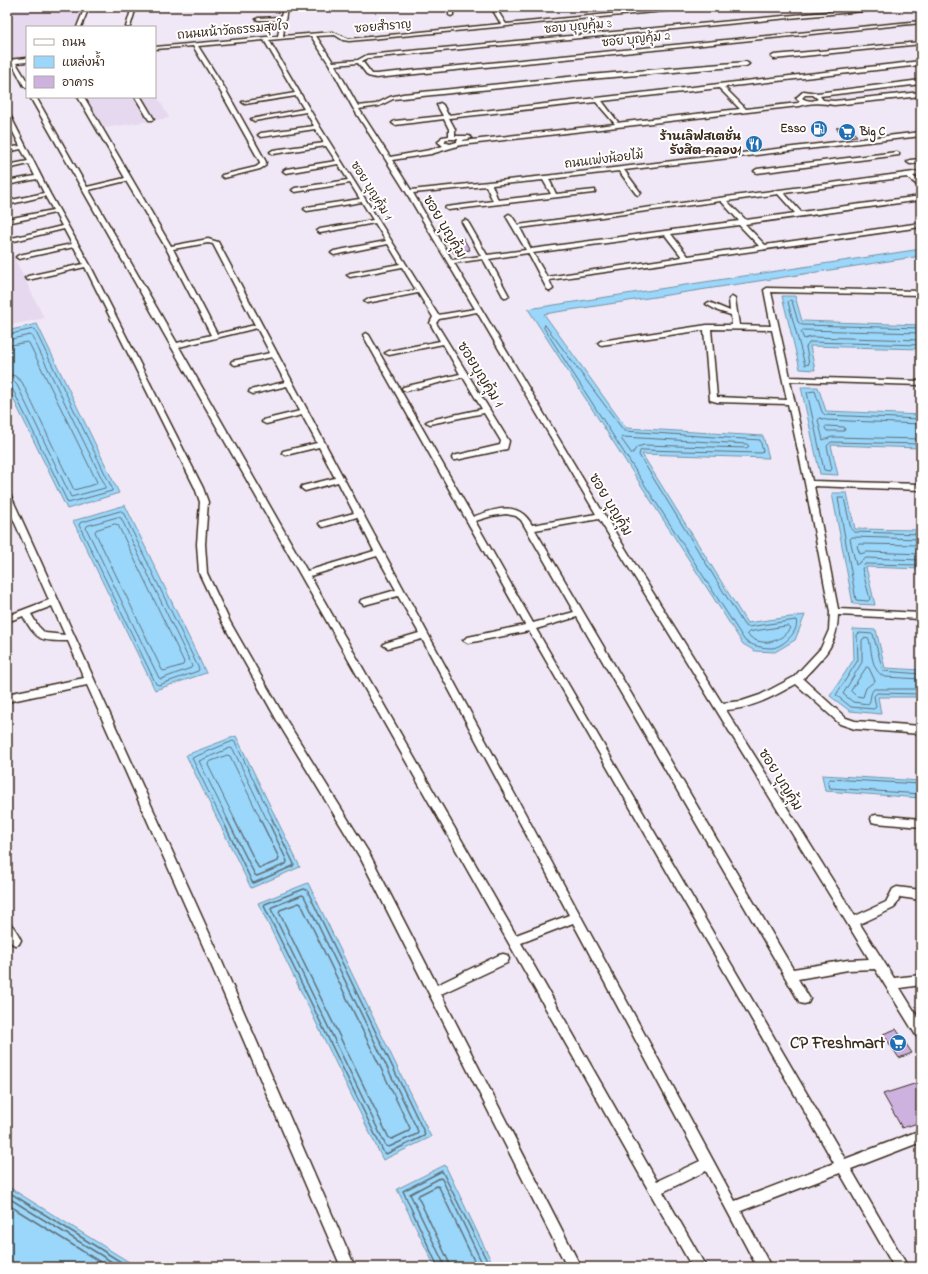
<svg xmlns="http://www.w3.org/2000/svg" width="928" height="1274" font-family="'Indie Flower','Playpen Sans Thai',sans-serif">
<rect width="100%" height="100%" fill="#f0e8f6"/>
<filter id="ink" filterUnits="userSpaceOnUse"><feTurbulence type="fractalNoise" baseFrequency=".025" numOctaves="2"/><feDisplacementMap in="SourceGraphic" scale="8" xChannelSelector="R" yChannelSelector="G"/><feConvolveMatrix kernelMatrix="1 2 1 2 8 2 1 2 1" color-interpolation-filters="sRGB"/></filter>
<g filter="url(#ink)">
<!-- built -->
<path fill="#e6d8ef" d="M14,7H84L76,27H27V58L7,59V22Z
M155,92L169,118L104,128L86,97H155Z
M7,243L44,318L7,326Z"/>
<!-- water -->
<path fill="#9ad7fb" stroke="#7492a3" d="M921,249V256L544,314L626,428L763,436L769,458L642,454L747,623L805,615L795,640L775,652L755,651L743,644L528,309Z
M782,296H795L802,321L921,325V349L810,346L815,370L800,369Z
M37,324L119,493L67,509L7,386V331Z
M801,387H818L826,411L921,415V448L831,445L838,475L820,474Z
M832,493H847L855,529L921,530V569L866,567L875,605L853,604Z
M125,505L206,673L155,690L73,521Z
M853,629L876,630L885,668L921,670V697H878L881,714L850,711L830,696L854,659Z
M236,736L300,867L251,888L186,755Z
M822,775L921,781V798L825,791Z
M308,883L431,1137L383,1160L258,903Z
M445,1165L494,1267H435L397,1189Z
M7,1186L137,1267H16L7,1261Z"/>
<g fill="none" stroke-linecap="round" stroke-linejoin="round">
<!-- shore-far1 -->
<path stroke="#616f76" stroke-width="1" d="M545,325L624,431L760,440L763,451L761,453L644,450L640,451L639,455L744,625L748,627L796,620C800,631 783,647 772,648C761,648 754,646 745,641L544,328Z
M921,328L802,325L798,322L792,301L790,300L788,302L805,365L809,364L806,347L810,342L921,345
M921,333L803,330L801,332L804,339L811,337L921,340
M7,335L33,329L35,330L112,488V491L68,503L12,388L7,385
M7,340L30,335L32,336L105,485V488L71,497L17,385L13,381L7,380
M7,346L27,342L29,343L97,482L96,484L74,490L22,382L15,376L7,374
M921,419L825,415L822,412L815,391L807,392L824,470L830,471L832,469L827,446L831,442L921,444
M921,424L826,420L820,418L818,420L823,440L832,437L921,439
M827,426L844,427L845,429L844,431H827L825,428Z
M622,437L747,444L749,446L747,448L644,445L637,447L632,454L622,440Z
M121,511L123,512L199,669L198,671L159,685L156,684L79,525L80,523Z
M118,517L121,518L192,666L191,668L161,679L159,678L86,528L87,526Z
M115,524L118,525L184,662L183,665L164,671L162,670L95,532L96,530Z
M921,534L854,532L851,529L844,498H838L856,600L868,601L870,599L862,569L865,564L921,565
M921,539L852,537L850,539L856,565L866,558L921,560
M921,545L859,544L857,546L860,554L867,552L921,554
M788,626L790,628C781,643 760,648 747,634L749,632Z
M867,667L869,668L875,681L866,688L863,697L856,696L851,691Z
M921,674L883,671L873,634L859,633L857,635L858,660L836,695L851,707L874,709L876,707L874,696L877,693L921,694
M921,679L885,677C871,671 872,652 869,639L864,638L862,640V662L843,694L853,702L868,704C872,700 869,694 874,689H921
M921,784L830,779L828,781L830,788L921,794
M222,820L192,758L233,741L235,742L273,820
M228,820L199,761L230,748L233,749L267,820
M235,820L208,765L209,762L227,755L230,756L261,820"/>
<!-- shore -->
<path stroke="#616f76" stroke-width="1.5" d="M222,819L252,882L254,883L293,866L294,864L272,819
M227,819L255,875L257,876L286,864L287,861L267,819
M234,819L258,867L260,868L278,861L279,858L260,819
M304,889L307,890L425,1134L424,1136L386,1154L384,1153L264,906L265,904Z
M302,895L304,896L418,1131L417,1134L389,1147L386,1146L271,909L272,907Z
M299,903L301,904L410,1128L409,1131L392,1139L389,1138L279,912L280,910Z
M7,1191L129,1267
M7,1197L120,1267
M7,1204L108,1267
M438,1267L403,1191L442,1171L490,1267
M443,1267V1262L410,1194L440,1178L442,1179L484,1267
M449,1267L448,1260L418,1197L419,1195L437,1186L439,1187L477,1267"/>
</g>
<!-- building -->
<path fill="#cdb2e0" stroke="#3b2a1e" d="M848,126L857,136L846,137L836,128Z
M463,238L470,250L454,253L446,241Z
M896,1029L912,1053L899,1058L883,1034Z
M917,1083L921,1089V1122L902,1128L883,1094Z"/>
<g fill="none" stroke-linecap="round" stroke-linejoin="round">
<!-- minor casing -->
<g stroke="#3b2a1e" stroke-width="3">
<path id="minor" d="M85,7H89L81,27H77Z
M132,7H136L130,27H126Z
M256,7H280L278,8L258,9L256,8Z
M283,7H287L283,36L333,32L349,39L501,24L491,7H495L506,24L681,7H698L696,8L349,41L343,40L335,35L316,36L333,62L358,60L367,55L880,7H897L895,8L368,58L362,61L372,74H376L921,21V23L376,78L368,76L358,63L335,65L358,106L376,104L390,97L403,94L577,76L746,62L749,64L746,66L577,80L403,98L393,99L379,106L359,109L390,157L430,150L443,146L438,142L442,137L449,136V129L444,119L395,125L392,123L395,121L443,116L437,105L440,103L443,105L448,115L921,61V65L724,87L746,109L798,103L800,101L796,98L804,91L817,93L921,80V84L820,96L823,100L834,101L921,92V96L834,105C823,103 810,102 799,106L461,145L431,154L392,160L411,190L545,176L921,132V136L624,170L641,193L638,195L636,194L619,171L549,179L556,194L595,190V192L593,193L448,210L445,208L446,207L493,201L486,186L413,193L452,260L481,256L462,222L465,220L468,222L487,255L526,250L506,216L509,214L511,215L518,225L921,171V175L913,176L921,183V188L907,177L784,193L801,212L921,196V200L745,224L765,245L921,223V227L549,280L553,289L550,291L547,289L528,253L489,259L509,296L506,298L503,296L483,259L454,263L605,516L722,703L742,701L760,695L794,677L821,648L829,630L830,612L805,483L788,404L717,402L710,400L704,330L601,345L598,343L601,341L707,325H732L731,315L718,311L706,304L709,302L711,303L730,311L729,299L732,297L735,299L739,325L771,326L764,290L767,288L921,291V295L771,292L790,377L921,381V385L790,381L812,481L921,484V490L814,486L838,609L921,613V619L838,615C837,647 823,657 803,679L846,718L855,721L921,726V734L855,729L840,724L796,684C772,697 754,708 726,710L855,916L886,902L893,889L897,887L921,890V900L900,897L894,908L860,924L894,978L921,975V985L900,988L921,1022V1039L917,1037L875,969L848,970L798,979L810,999L808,1003L804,1004L800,1003L577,617L536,629L845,1159L921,1130V1142L851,1169L908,1267H894L840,1173L741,1211L771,1267H757L706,1171L663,1192L706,1267H692L30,97H36L87,187L125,178L78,97H84L171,246L208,239L218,242L344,479L735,1201L834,1163L529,631L468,643L463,640L468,637L525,625L363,335L364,334L366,333L369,335L473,517C495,509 518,500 532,525L596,514L477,312L439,319L436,323L509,441L507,449L456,460H453L452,458L453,456L500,445L501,441L484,413L430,424L426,422L430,420L482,409L463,377L406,391L402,389L403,387L460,374L443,344L389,355L385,353L389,351L440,341L430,323L433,317L418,293L367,303L364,301L367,299L416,290L402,267L350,277L347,275L350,273L400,264L388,244L334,255L331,253L334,251L386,241L375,223L320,233L317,231L320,229L373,220L362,202L307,211L304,209L307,207L360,199L350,183L295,192L292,190L295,188L348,180L338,164L286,173L283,171L286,169L336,161L326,146L273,154L270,152L273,150L324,143L315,129L261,137L258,135L261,133L314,126L306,112L254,121L251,119L304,109L296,96L245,104L242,102L295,93L264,40L198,46L224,87L266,162L265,166L260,169L224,178L221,176L222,175L256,167L260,164V162L218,87L193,46L155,49V47L278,36L281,20H258L256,19L258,18L281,17ZM311,36L329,64L353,108L406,192L475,309L438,315L320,127L269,40ZM719,88L740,109L616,123L618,122L602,101ZM805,95H813L818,99C812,102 807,101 802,98ZM596,102L615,124L463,141V140L472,138L469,136H455V129L449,118ZM446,139H458L457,142L450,144L444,142ZM543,180L551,194L498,200L492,185ZM126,181L166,248L211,335L177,343L89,190ZM778,194L795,213L746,220L727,201ZM721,201L739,221L531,249L520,228ZM739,225L759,246L688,256L671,234ZM665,235L682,257L547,277L533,253ZM208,243L213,244L255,325L217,334L173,249ZM257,328L270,353L232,361L231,363L235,365L272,357L285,382L250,390L249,392L253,394L287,386L300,411L263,420L262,422L266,424L302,415L317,443L283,451L282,453L286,455L319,447L335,478L302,486L301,488L305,491L338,482L354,513L320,522L319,524L323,527L357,517L374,551L307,571L179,347ZM711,329L772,330L787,400L717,397ZM506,514L516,516L521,520L574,612L533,623L475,521L492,516ZM599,519L869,959L848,960L793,969L535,530ZM377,556L396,590L361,600L360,602L364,605L398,596L419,633L385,643L383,645L388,648L422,639L569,915L516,935L310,576ZM573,923L700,1161L657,1181L521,943Z
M452,7H457L453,11V15L451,16L449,15V11Z
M921,42V44L774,59L771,57L774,55Z
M27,58V62L16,63L27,81V88L24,86L12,63L7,64V60Z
M135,97H141L154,119L153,120H149Z
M7,113L10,115L50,194L90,265L203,488L208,502L205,544L207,573L230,622L285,718L369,853L437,985L499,955L503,954L507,955L509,959L507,963L441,994L581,1267H567L361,859L279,724L222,622L199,573L197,544L200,502L195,488L85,267L28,280L25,278L28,276L83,264L74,247L19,259L16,257L19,255L72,244L64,229L10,242L7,240L8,239L62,226L55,213L7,223V219L53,210L45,196L7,205V201L44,193L37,179L7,185V181L35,176L29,164L7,169V165L28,161L21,149L7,152V148L20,146L7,120Z
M897,152L899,153V155L757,173L754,171L757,169Z
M921,159V163L910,164L907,162L910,160Z
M7,493L11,496L216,948L355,1267H341L204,948L87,685L7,702V694L84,678L68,641C40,641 37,641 23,616L7,622V616L49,600L7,505ZM52,606L65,635L45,633L38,626L31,614Z
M876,815L921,819V827L876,823L872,822L871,819L872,816Z
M7,922C14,925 18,934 21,940L19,944L15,945C5,941 7,931 7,922Z"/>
</g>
<!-- minor -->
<use href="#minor" fill="#fff" fill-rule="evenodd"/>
</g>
</g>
<!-- icons -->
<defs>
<g id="fuel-disc" transform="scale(0.9)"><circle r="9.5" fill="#1f6fb2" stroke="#fff"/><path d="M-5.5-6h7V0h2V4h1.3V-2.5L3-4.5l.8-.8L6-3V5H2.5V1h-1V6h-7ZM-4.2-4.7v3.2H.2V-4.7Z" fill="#fff"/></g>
<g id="supermarket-disc" transform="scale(0.9)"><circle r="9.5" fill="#1f6fb2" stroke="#fff"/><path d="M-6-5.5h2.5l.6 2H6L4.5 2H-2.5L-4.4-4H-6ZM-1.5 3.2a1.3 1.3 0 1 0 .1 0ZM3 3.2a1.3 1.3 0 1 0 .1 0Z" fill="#fff"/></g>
<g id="restaurant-disc" transform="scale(0.9)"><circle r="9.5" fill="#1f6fb2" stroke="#fff"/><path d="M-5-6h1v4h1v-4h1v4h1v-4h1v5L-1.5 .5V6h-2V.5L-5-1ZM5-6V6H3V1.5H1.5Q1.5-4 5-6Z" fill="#fff"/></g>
</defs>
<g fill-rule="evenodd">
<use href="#fuel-disc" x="819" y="129"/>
<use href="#supermarket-disc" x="847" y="132"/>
<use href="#restaurant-disc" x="754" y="144"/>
<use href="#supermarket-disc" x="898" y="1043"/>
</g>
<g text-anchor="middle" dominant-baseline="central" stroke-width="4" stroke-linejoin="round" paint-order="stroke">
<!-- far-street labels -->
<g font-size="12" fill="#3b2a1e" stroke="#fff">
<text transform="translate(383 27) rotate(-5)">ซอยสำราญ</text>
<text transform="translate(578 27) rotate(-5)">ซอบ บุญคุ้ม 3</text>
<text transform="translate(233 31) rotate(-5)">ถนนหน้าวัดธรรมสุขใจ</text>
<text transform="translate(636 40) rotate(-6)">ซอย บุญคุ้ม 2</text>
<text transform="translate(604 160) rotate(-7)">ถนนเพ่งน้อยไม้</text>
<text transform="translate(371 191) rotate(58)">ซอย บุญคุ้ม 1</text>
</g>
<!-- far-poi labels -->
<g font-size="12" font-weight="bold" fill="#3b2a1e" stroke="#fff" text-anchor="end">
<text x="806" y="129">Esso</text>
<text x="860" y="132" text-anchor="start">Big C</text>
<text x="741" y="137">ร้านเลิฟสเตชั่น<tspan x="741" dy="14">รังสิต-คลอง1</tspan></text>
</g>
<!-- street labels -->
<g font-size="14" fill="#3b2a1e" stroke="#fff">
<text transform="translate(444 227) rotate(59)">ซอย บุญคุ้ม</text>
<text transform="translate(480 375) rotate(58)">ซอยบุญคุ้ม 1</text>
<text transform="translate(610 505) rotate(59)">ซอย บุญคุ้ม</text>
<text transform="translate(780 780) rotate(58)">ซอย บุญคุ้ม</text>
</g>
<!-- near-poi labels -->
<g font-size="17" font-weight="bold" fill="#3b2a1e" stroke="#fff" text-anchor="end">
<text x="885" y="1043">CP Freshmart</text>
</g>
</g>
<!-- margin -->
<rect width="928" height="1274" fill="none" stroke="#fff" stroke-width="24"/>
<rect x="12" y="12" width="904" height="1250" fill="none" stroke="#3b2a1e" stroke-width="1.5" filter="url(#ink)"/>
<!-- legend -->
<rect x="26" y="26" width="130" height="72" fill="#ffffff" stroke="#b1aaa5"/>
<rect x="34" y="39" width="20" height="6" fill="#ffffff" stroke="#b1aaa5"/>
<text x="62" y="46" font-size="12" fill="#3b2a1e">ถนน</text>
<rect x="34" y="56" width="20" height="12" fill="#9ad7fb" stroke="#b1aaa5"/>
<text x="62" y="66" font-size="12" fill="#3b2a1e">แหล่งน้ำ</text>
<rect x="34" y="76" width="20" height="12" fill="#cdb2e0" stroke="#b1aaa5"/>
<text x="62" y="86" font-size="12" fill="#3b2a1e">อาคาร</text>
</svg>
